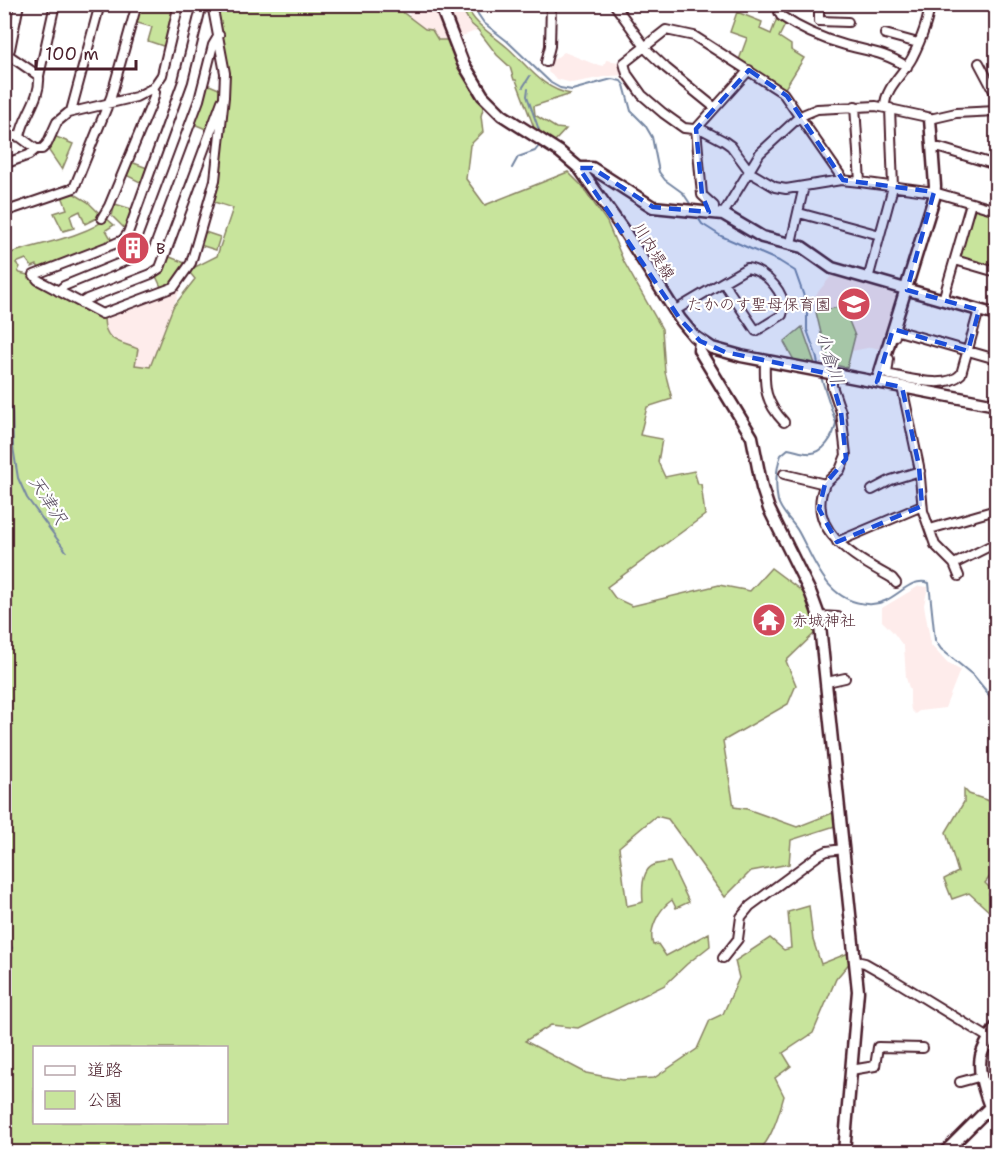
<svg xmlns="http://www.w3.org/2000/svg" width="1001" height="1157" font-family="'Shantell Sans','Klee One',sans-serif">
<rect width="100%" height="100%" fill="#fff"/>
<filter id="ink" filterUnits="userSpaceOnUse"><feTurbulence type="fractalNoise" baseFrequency=".0167" numOctaves="2"/><feDisplacementMap in="SourceGraphic" scale="12" xChannelSelector="R" yChannelSelector="G"/><feConvolveMatrix kernelMatrix="1 2 1 2 8 2 1 2 1" color-interpolation-filters="sRGB"/></filter>
<g filter="url(#ink)">
<!-- built -->
<path fill="#feeceb" d="M410,5H435L448,39L438,41L409,18Z
M445,5H460L470,23L478,30L457,38Z
M564,52L594,64L604,66L606,60L619,62L625,75L609,76L572,83L557,79L548,72L551,59H555Z
M833,274L898,292L900,295L883,350L872,347L852,351L855,336L843,306L816,312L813,298Z
M181,287L150,367L135,365L125,344L115,341L108,335L104,329V319Z
M919,586L928,587L924,605L931,645L947,663L960,670L945,708L919,711L915,714L911,710L910,703V691L906,678L904,647L893,632L882,621V608Z"/>
<!-- green -->
<path fill="#c8e49c" stroke="#898264" stroke-width="1.5" fill-rule="evenodd" d="M139,5H176L166,47L148,41L152,27L134,22Z
M215,5H393L425,29L432,30L438,40H448L468,83L484,105L481,116L483,132L470,145L466,179L485,205L568,172L582,186L607,222L624,262L662,329L665,372L672,399L647,407L640,435L662,439L658,462L665,477L694,471L698,484H701L705,515L607,587L615,598L632,606L719,585L750,591L771,568L807,595L814,613L811,614L812,621L816,622L817,631L786,661L796,685L788,704L723,741L734,807L747,809L797,827L835,812V826L791,840L789,864L751,871L725,897L668,819L656,816L619,847L627,906L643,902C642,891 641,870 654,865C659,863 665,863 670,862L689,902L676,908L672,900C659,909 648,929 653,945L658,944L666,956L709,933L710,946L687,964L665,985L578,1028L551,1025L525,1041L586,1073L622,1080L654,1078L697,1049L710,1020L723,1014L739,978L735,961L770,938L784,950L791,948L788,912L809,906L813,940L821,964L851,952L852,960L836,979L813,1033L783,1053L791,1066L775,1078L784,1096C780,1110 770,1147 755,1152C750,1154 742,1152 736,1152L733,1148L729,1152H5L4,248L8,254C33,245 89,236 106,218L114,225L106,230L113,242L40,269L37,265L32,267L26,259L16,263L20,267L18,271L20,273L28,275V278L104,319C105,343 120,341 138,349L135,365L150,367L173,307L195,279L190,273L193,268L217,256L233,208L214,202L220,174L229,74ZM34,1048H226V1122H34Z
M460,5H466C474,25 492,34 508,48C527,65 543,90 571,94L534,106L535,115L556,128L566,129L554,142L535,130L516,80H514L510,67L497,55L478,30L470,23Z
M737,12L762,22L760,29L771,34L777,18L786,23L779,37L791,45V50L804,58L784,90L739,60L747,38L730,32Z
M207,84L221,90L208,130L194,124Z
M54,136L73,144L62,170L49,151Z
M131,162L150,169L144,184L126,175Z
M73,193L88,202L100,214L95,219L85,224L80,211L70,216L74,228L63,231L54,213L67,209L62,196Z
M115,204L135,210L128,228L125,229L112,216Z
M977,207L996,213V269L962,259L960,254L973,209Z
M205,232L220,237L216,250L200,245Z
M170,257L185,263L186,267L172,285L162,289L155,274Z
M843,306L855,336L847,368L828,363L816,312Z
M802,327L815,364L802,361L795,362L784,342Z
M964,789L969,794L989,801L996,797L994,806L996,814V869L985,883L992,890L989,894L996,901V907L991,913L969,893L952,899L944,879L958,872L946,832L964,802Z"/>
<g fill="none" stroke-linecap="round" stroke-linejoin="round">
<!-- stream -->
<path stroke="#7586a2" stroke-width="2" d="M471,4L484,23L507,41L551,83L560,88L572,90L612,79L621,81L624,85L631,111L645,125L652,137L659,172L665,180L683,193L693,208
M523,87L530,76
M528,89L527,96L539,130
M512,168L518,157L535,151L539,146
M697,216L702,224L721,236L779,261L795,271L807,305V330L816,355L819,368
M820,374L836,423C834,436 823,455 808,453C802,453 795,450 788,449L781,455C776,468 775,487 778,501C781,512 792,521 798,531C815,561 826,601 867,604C894,607 907,575 929,583L935,640L941,649L974,676L987,692L993,704L996,719
M4,389L12,412L13,447L18,478L27,498L66,551
M996,724V740
M996,805V810
M4,937L12,948"/>
<!-- street casing -->
<g stroke="#4a1f2b" stroke-width="12">
<path id="street" d="M202,4L183,81L128,233L123,240L114,244L34,275L38,280L102,314L174,287L191,263L215,180L224,97L225,73L212,4
M614,4L648,51L666,68L714,107
M781,4L779,12L781,16C800,29 823,39 845,45C868,51 887,53 907,67
M819,4V21L848,22
M885,34L918,43
M4,52L39,76C41,99 23,116 20,137L36,149H42L47,144L57,122L68,113L136,97L153,88L162,75L179,4
M7,53L10,49L19,4
M546,62L550,46L551,4
M979,63L996,95
M39,76L55,4
M855,106L860,182
M885,107C884,89 904,73 912,58C920,42 928,23 930,4
M71,111L100,4
M4,134L20,137
M933,148H940L996,165
M4,164L29,155L36,149
M841,180L840,175L783,93L694,36L666,30L624,63L627,74L642,95L663,113L684,128L703,130L724,141L731,146L751,173L775,187L786,189L841,180L860,182L934,192L996,210
M4,212L74,188L111,97L137,4
M714,213V206L702,195L696,129L749,70
M799,213L880,235
M723,214L760,153L797,119L805,114L817,109L876,106L927,117L930,119L956,113L996,111
M102,218L109,206L153,100L155,92L153,88
M791,243L804,186
M955,260L996,272
M747,268C766,271 789,295 782,315L756,331L723,282Z
M868,279L893,187L890,108
M58,291L64,286L135,257L142,252L199,100L213,45L219,35
M943,300L971,203
M81,303L87,299L151,274L160,268L222,101
M674,311L723,282
M895,336V330L996,359
M889,359L887,374L890,375C909,378 946,390 961,374L979,310
M765,361C764,388 765,402 784,422
M832,374V386L841,412L846,455L840,470L825,484C804,531 858,559 892,578L896,583
M902,387L919,466L923,511L935,545L954,564L959,576
M784,474L825,484
M872,490L891,480L920,471
M930,529L996,510
M837,542L922,506
M954,564L996,543
M819,616L838,617
M827,682L845,678
M723,958L738,939L741,917L750,906L819,855L827,851L844,849
M856,961L865,963L886,975L989,1038
M851,1070L875,1066L878,1047L923,1048
M960,1082L982,1076"/>
</g>
<!-- secondary casing -->
<g stroke="#4a1f2b" stroke-width="15">
<path id="secondary" d="M440,4L463,63L483,96L502,115L560,152L579,168L624,231L680,319L694,336L712,348L741,356L996,405
M579,168H592L653,207L723,214L762,237L802,247L832,268L996,315
M700,341L699,350L752,437L762,488L769,509L811,594L819,616L858,991L844,1152
M877,382L934,198L935,186L930,119
M996,1027C991,1036 984,1045 981,1056C977,1075 988,1103 996,1120
M945,1152L990,1107"/>
</g>
<!-- street -->
<use href="#street" stroke="#fff" stroke-width="8"/>
<!-- secondary -->
<use href="#secondary" stroke="#fff" stroke-width="10"/>
</g>
</g>
<!-- marked area -->
<path fill="#1d4ed8" fill-opacity="0.2" stroke="#1d4ed8" stroke-width="4.5" stroke-dasharray="12 8" stroke-linejoin="round" d="M749,70L787,96L843,180L934,192L907,290L979,310L968,351L893,329L877,382L902,387L919,466L922,506L837,542L819,509L825,484L846,459L841,412L830,374L725,352L700,341L680,319L579,168H592L653,207L709,212L702,195L696,129Z"/>
<!-- icons -->
<defs>
<g id="building-disc" transform="scale(1.725)"><circle r="9.5" fill="#d1495b" stroke="#fff"/><path d="M-4-6H4V6H1V3H-1V6H-4ZM-2.5-4.3h1.7v1.8h-1.7ZM.8-4.3h1.7v1.8H.8ZM-2.5-1h1.7V.8h-1.7ZM.8-1h1.7V.8H.8Z" fill="#fff"/></g>
<g id="school-disc" transform="scale(1.725)"><circle r="9.5" fill="#d1495b" stroke="#fff"/><path d="M0-5L7-2L0 1L-7-2ZM-4 1L0 2.5L4 1V4Q0 6-4 4Z" fill="#fff"/></g>
<g id="temple-disc" transform="scale(1.725)"><circle r="9.5" fill="#d1495b" stroke="#fff"/><path d="M0-6L5-2H3V0L6.5 2.5H4V6H1.5V3h-3V6H-4V2.5H-6.5L-3 0V-2H-5Z" fill="#fff"/></g>
</defs>
<g fill-rule="evenodd">
<use href="#building-disc" x="133" y="248"/>
<use href="#school-disc" x="854" y="304"/>
<use href="#temple-disc" x="769" y="620"/>
</g>
<g text-anchor="middle" dominant-baseline="central" stroke-width="4.5" stroke-linejoin="round" paint-order="stroke">
<!-- poi labels -->
<g font-size="16" fill="#4a1f2b" stroke="#fff" text-anchor="start">
<text x="156" y="248">B</text>
<text x="831" y="304" text-anchor="end">たかのす聖母保育園</text>
<text x="792" y="620">赤城神社</text>
</g>
<!-- street labels -->
<g font-size="16" fill="#4a1f2b" stroke="#fff">
<text transform="translate(654 251) rotate(58)">川内堤線</text>
</g>
<!-- water labels -->
<g font-size="18" font-style="italic" fill="#5f5266" stroke="#fff">
<text transform="translate(830 358) rotate(73)">小倉川</text>
<text transform="translate(48 500) rotate(57)">天津沢</text>
</g>
</g>
<!-- margin -->
<rect width="1001" height="1157" fill="none" stroke="#fff" stroke-width="24"/>
<rect x="12" y="12" width="977" height="1133" fill="none" stroke="#4a1f2b" stroke-width="2" filter="url(#ink)"/>
<!-- legend -->
<rect x="33" y="1046" width="195" height="78" fill="#ffffff" stroke="#b7a5aa" stroke-width="1.5"/>
<rect x="45" y="1066" width="30" height="9" fill="#ffffff" stroke="#b7a5aa" stroke-width="1.5"/>
<text x="87" y="1076" font-size="18" fill="#4a1f2b">道路</text>
<rect x="45" y="1091" width="30" height="18" fill="#c8e49c" stroke="#b7a5aa" stroke-width="1.5"/>
<text x="87" y="1106" font-size="18" fill="#4a1f2b">公園</text>
<!-- scale -->
<path d="M36 60v9h100v-9" fill="none" stroke="#4a1f2b" stroke-width="3"/>
<text x="45" y="60" font-size="18" fill="#4a1f2b" stroke="#ffffff" stroke-width="4.5" paint-order="stroke">100 m</text>
</svg>
